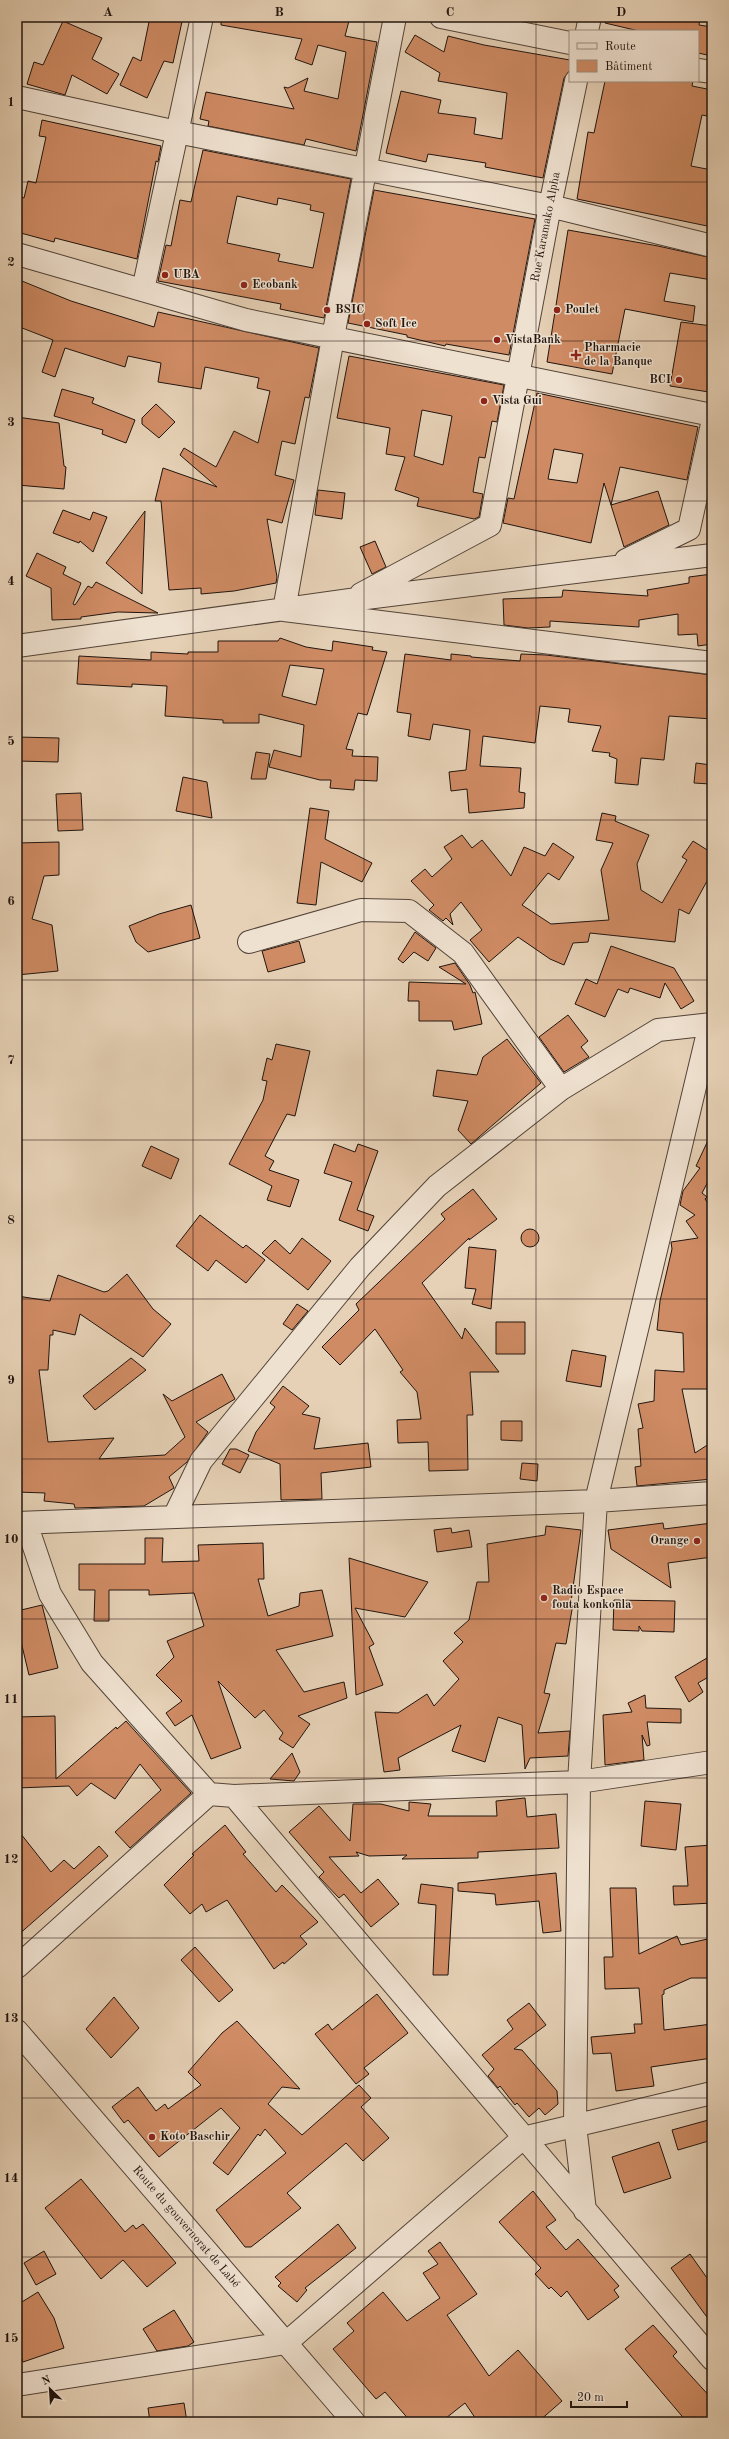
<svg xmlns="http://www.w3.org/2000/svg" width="729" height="2439" font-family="'Old Standard TT',serif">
<rect width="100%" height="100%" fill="#e6d1b6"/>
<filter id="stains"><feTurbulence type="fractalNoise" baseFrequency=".005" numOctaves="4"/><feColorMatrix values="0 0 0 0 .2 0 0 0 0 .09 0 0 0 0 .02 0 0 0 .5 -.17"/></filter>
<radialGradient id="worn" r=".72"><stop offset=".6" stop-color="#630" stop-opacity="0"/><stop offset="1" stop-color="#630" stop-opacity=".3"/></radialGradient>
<!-- building -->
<path fill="#cf8b64" stroke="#20140e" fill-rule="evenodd" d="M150,17H183L173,63L164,61L147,98L120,85L133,57L141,61Z
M221,17H350L345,36L377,42L356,151L306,139L304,145L208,126L209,121L200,119L206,92L294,109L284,87L288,88L308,78L304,91L338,99L346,52L318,45L312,65L295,59L302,39L221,25Z
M606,17H700L699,25L712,27V56L698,53V31H639L605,23Z
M63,21L102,38L92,59L119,74L107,94L72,75L65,95L27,84L34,62L43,65Z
M415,35L444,52L448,36L484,45L570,60V70L564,78L543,178L485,167L486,163L428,154L426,162L386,153L401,91L441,100L438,113L476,118L474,134L502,139L507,93L438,81L440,73L405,52Z
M605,81H693L692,86L712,90V117L702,115L691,166L712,170V227L577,199L588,132L594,133Z
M42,120L161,146L158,162L156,161L137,259L55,238L54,242L17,232V196L24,198L28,181L36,183L46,137L39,136Z
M203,150L351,179L324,318L280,309L281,304L158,281L166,245L171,246L180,200L191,202ZM237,196L277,205L278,198L311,205L310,210L324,213L313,268L278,261L280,254L227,243Z
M374,190L535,219L509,355L446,344L445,346L407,337V335L348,323Z
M568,230L658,246L712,258V280L670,273L664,301L695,306L693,322L625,309L612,374L547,362Z
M17,279L71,301L154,327L158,312L319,348L309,398L305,397L295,444L282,441L275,475L294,480L282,523L267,519L277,577L276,583L234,591L201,594V588L169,590L161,501H155L163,468L217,487L180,455L184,448L216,467L234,431L258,443L270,391L257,388L259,378L205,367L201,389L158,382L161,363L128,356L125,367L65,348L55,377L42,372L53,340L17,326Z
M681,322L712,326V375L709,392L670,386Z
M349,356L504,385L497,422L492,421L485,458L479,457L473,492L483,494L479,517L474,519L417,506L419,498L395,490L405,457L386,454L390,428L337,418ZM422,410L452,416L443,465L414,456Z
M62,389L94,398L92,403L135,420L126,443L102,434L103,430L54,416Z
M537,393L698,427L687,480L620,467L611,505L604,483L591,543L503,523L508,498L514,499ZM554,449L583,454L577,483L548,479Z
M156,404L175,422L159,438L142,424V418Z
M17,417L59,423L64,466L66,467L64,489L17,485Z
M318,490L345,493L342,519L315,515Z
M658,491L669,525L624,547L611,505Z
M63,510L90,520L93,512L107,517L93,552L80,541L79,543L53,533Z
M145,511L142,594L106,563Z
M375,541L386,567L372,574L360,547Z
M37,553L66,567L63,574L81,583L73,604L75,605L88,586L92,588L96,582L158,613L118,612L81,617V619L52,620L51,588L26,576Z
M712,574V644L698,646L697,634L678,635V614L639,620V627L550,621V627L528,628L504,625L503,599L562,597L563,590L648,596L647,590L689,583V577Z
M280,638L306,647L332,651L333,641L373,647L372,650L387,652L367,715L358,713L346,749L353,750L352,756L378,757L377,781L355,780L354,790L330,788L331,780H320L269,767L274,750L301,757L304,725L259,714V723H223V720L165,716L167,686L132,684V687L77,684L79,656L151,660V652L188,654V652H218V641H278ZM290,665L324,669L316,705L282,696Z
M405,654L451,660V654L471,656V657L520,661L521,654L546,655L712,675V719L669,716L664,760L641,758L638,785L615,783L617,759L609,756L610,753L592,751L601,726L568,722L570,709L540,706L535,743L483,736L480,766L521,768L519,792L525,793L524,808L469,813L467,789L451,791L449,772L466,770L470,730L433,724L430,740L408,736L411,714L397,712Z
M17,737L59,738L58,762L17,761Z
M256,752L270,754L266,779H251Z
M696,763L711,765L710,784L694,783Z
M183,777L207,782L212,818L176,811Z
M81,793L83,830L58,831L56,794Z
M310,808L329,811L325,839L372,863L362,882L321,862L316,905L297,903Z
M602,813L616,816L615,821L649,835L637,864L641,890L662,903L687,860L682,857L693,841L712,853V872L689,914L679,909L675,942L590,933L588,942L573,943L564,965L550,959L518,937L489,962L470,940L482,930L461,902L450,914L453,925L446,918L443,921L429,910L434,905L411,881L425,869L432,877L452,859L444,847L462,835L472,848L482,840L511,876L524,847L545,856L553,843L574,857L559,880L548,873L522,905L551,924L609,920L601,870L613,843L596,840Z
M59,842V875L44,876L32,919L52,925L58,971L17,975V843Z
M191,905L200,938L148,952L136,942L129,926L159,914Z
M415,932L436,948L428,961L414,952L403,963L398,959Z
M299,941L305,962L268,972L262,951Z
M611,946L674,968L694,1001L681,1009L665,983L660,998L630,988L628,993L618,989L605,1017L575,1004L586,979L597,984Z
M455,963L470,985L473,993L475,992L482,1024L454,1030L452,1021H419V1001H408L409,982L466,984L439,967Z
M568,1015L588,1041L581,1047L589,1057L564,1072L539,1037Z
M507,1039L541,1083L471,1144L458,1130L468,1101L433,1096L437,1070L477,1075L483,1057Z
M276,1044L310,1051L295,1116L287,1114L265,1156L274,1161L269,1170L299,1180L290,1207L267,1200L272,1186L229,1164L263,1100L267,1081L262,1080L267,1058L272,1060Z
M712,1132V1174L702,1193L707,1197L705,1199L709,1205L712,1203V1389H682L695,1453L712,1442V1479L637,1486L635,1467L641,1466L638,1429L643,1428L638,1404L654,1401L655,1370L684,1372L683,1333L657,1330L660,1301L672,1249L671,1242L698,1238L686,1221L695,1215L680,1205L683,1191L700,1168L696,1166Z
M334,1144L355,1152L358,1144L378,1151L357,1210L374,1216L368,1231L339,1220L352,1182L324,1173Z
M151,1146L179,1159L171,1179L142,1166Z
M473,1189L497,1219L469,1240V1238L422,1283L462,1339L465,1328L499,1372H470L473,1415H467L468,1470L429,1471L428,1442L398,1443L397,1420L421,1419L417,1392L400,1372L403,1370L375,1329L340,1365L322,1347L359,1310L356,1304L445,1219L441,1214Z
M200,1215L243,1248L246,1245L265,1260L246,1283L216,1260L208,1271L176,1246Z
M521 1238a9 9 0 1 1 18 0a9 9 0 1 1-18 0Z
M302,1238L331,1261L308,1290L262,1253L275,1240L290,1254Z
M469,1247L496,1250L491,1309L472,1304L476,1289L465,1288Z
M127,1274L153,1309L171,1324L143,1357L80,1314L75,1335L53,1330V1335H50L48,1370H39L48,1442L114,1438L99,1459L165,1455L185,1437L163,1394L172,1401L222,1374L235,1399L196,1422L208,1432L187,1462L169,1477L174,1488L144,1506L75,1508L74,1504L44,1501L45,1493L17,1492V1473H22L17,1446V1296L50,1301L58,1275L104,1292L108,1291Z
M297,1304L308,1311L292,1330L283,1324Z
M496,1322H525V1354H496Z
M572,1350L606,1356L601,1387L566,1381Z
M131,1358L146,1370L95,1410L83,1396Z
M283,1386L309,1406L302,1414L320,1418L314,1449L368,1443L371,1467L321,1473L322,1499L281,1500L280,1464L248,1451L256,1432L275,1407L270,1403Z
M501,1421H522V1441L501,1440Z
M230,1449H236L249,1455L240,1473L222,1464Z
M522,1463L538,1464L537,1481L520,1479Z
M663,1523L664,1529L712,1523V1557L668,1563L671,1588L611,1549L608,1530Z
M546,1526L581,1530L571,1602L573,1604L566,1644L556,1643L544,1693L550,1694L538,1733L570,1731L568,1756L530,1758L525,1769L522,1725L498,1717L485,1762L452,1751L461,1725L398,1758L400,1770L384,1772L375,1712L398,1713L427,1694L434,1706L459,1679L443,1661L463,1642L454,1633L469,1620L477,1582H489L487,1544L545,1535Z
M451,1528L452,1533L469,1530L472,1547L437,1552L434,1530Z
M145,1538H163L162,1562L199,1561L198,1545L263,1543L264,1579H258L268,1616L299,1606L300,1593L322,1590L333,1636L276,1650L304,1692L344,1682L347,1698L298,1716L310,1724L293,1748L279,1739L283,1733L264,1710L255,1718L218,1681L241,1748L211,1759L192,1715L175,1726L166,1713L182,1701L156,1675L174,1657L167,1641L204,1626L194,1593L149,1595V1590H109V1621H94L95,1590H79V1564H145Z
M349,1558L428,1582L405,1617L355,1608L374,1644L369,1647L383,1685L356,1695Z
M614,1600L675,1601L674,1632L642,1631L639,1626V1631L613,1630Z
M42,1605L58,1668L29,1675L17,1625V1611Z
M712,1655V1675L698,1683L703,1692L689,1702L675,1677Z
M645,1695L646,1708L681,1709V1723L647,1722L650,1745L647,1746L642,1735L644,1760L605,1765L603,1715L632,1712L628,1703Z
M55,1716L56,1779L116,1727L117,1729L126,1721L191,1793L130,1848L115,1832L161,1790L140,1764L115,1799L91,1783L77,1796L69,1786L17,1788V1717Z
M292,1753L300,1772L294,1781L270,1779Z
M525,1798L527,1817L556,1814L559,1848L478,1852V1858L402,1859L407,1855L369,1856L356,1852L359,1856L329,1857L361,1893L378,1879L399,1904L371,1927L344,1894L339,1898L319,1877L324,1872L289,1832L319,1806L350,1841L353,1804H381L409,1811V1802L431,1804L428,1816H497L496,1801Z
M645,1801L681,1804L676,1850L641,1846Z
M225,1825L246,1852L243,1854L276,1892L282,1885L318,1922L300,1936L307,1944L284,1964L283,1962L274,1969L227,1900L206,1912L202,1904L190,1914L164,1885L194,1855L192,1854Z
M17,1829L51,1872L64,1860L74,1869L99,1846L108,1856L17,1936Z
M712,1845V1903L674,1905L673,1886H688L685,1847Z
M556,1873L561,1931L543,1933L539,1901L496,1905L495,1894L458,1891V1883Z
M421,1884L453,1888L448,1975H433L436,1905L418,1903Z
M610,1888H636L639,1954L677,1936L681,1945L712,1938V1978H691L664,1990V1994L662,1995L664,2030L712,2024V2058L651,2067L654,2086L616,2091L611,2053L593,2054L591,2037L635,2033L634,2024H642L639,1988L605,1989L604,1957H613Z
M195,1947L233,1990L219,2002L181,1960Z
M377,1994L408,2033L364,2068L369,2074L356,2084L315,2034L328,2024L332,2030Z
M114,1997L139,2028L111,2058L86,2029Z
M529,2003L546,2025L514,2049L522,2050L557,2091L558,2104L545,2115L539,2108L529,2117L517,2103L515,2105L500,2086L498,2088L488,2076L494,2069L482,2055L513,2029L507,2020Z
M237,2021L300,2089L282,2087L268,2104L302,2135L359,2085L371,2098L361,2107L389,2138L363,2161L346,2143L287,2193L301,2208L251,2247H245L216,2210L286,2153L265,2129L260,2136L258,2134L228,2175L213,2163L240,2128L221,2108L159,2157L128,2120L124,2123L112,2107L138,2087L156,2111L165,2104L168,2109L201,2085L188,2072L222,2033Z
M712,2119V2140L678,2150L672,2130Z
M659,2142L671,2178L624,2193L612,2157Z
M81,2179L125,2232L133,2225L136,2229L143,2224L176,2263L147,2287L123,2260L101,2279L45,2208Z
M533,2191L556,2220L546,2227L566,2250L578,2239L619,2286L614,2290L619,2297L588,2320L567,2291L561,2297L551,2287L549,2289L535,2274L541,2268L499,2222Z
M338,2224L356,2248L305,2288L307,2290L297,2302L278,2286L281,2283L275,2277Z
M440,2242L477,2294L447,2315L489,2376L518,2350L562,2401L538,2422H478L465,2403L441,2422H411L385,2392L376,2399L333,2349L354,2331L347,2323L383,2292L407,2321L440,2298L423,2273L438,2264L428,2251Z
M44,2251L56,2274L36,2285L24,2263Z
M690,2254L712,2285V2324L671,2268Z
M38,2292L54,2318L64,2348L23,2362L17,2345V2305Z
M174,2310L194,2342L188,2346L157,2351L143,2329Z
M653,2325L677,2352L673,2356L712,2399V2422H687L625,2349Z
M184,2403L187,2422H150L148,2408Z"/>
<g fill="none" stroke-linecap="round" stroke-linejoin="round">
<!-- minor casing -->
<g stroke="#524338" stroke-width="24">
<path id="minor" d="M395,17L336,321L284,610L712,663
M441,17L570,43
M587,31L590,17
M698,70L712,72
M17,97L177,132L550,206L712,246
M17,254L246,320L712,415
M143,290L202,17
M626,560L689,529L712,424
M361,594L490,525L550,206L576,81
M17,646L350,600L712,555
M249,942L361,910L409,911L463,953L561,1089
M174,1517L201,1461L360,1267L437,1186L561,1089L658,1030L712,1024
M17,1523L596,1501L712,1493
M26,1523L50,1594L92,1663L209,1794L234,1796L579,1782L712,1762
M234,1796L712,2359
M17,1967L209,1794
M585,2211L575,2125L579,1782L596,1501L710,1024
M17,2385L286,2343L523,2138L712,2093"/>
</g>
<!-- tertiary casing -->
<g stroke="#524338" stroke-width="24">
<path id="tertiary" d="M17,2031L354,2422"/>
</g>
<!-- minor -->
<use href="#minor" stroke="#efe1d0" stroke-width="22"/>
<!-- tertiary -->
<use href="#tertiary" stroke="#efe1d0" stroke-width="22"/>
</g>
<!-- grid -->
<path fill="none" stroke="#20140e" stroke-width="1" stroke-opacity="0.55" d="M193,17V2422M364,17V2422M536,17V2422M17,182H712M17,341H712M17,501H712M17,661H712M17,820H712M17,980H712M17,1140H712M17,1299H712M17,1459H712M17,1619H712M17,1778H712M17,1938H712M17,2098H712M17,2257H712"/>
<!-- markers -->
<g fill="#8f2418" stroke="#efe1d0" stroke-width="1.5">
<circle cx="165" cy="275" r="4"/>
<circle cx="244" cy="285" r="4"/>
<circle cx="327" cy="310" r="4"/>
<circle cx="557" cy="310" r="4"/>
<circle cx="367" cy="324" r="4"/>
<circle cx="497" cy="340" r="4"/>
<path d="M574 349h4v4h4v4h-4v4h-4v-4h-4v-4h4z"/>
<circle cx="679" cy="380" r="4"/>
<circle cx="484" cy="401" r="4"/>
<circle cx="697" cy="1541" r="4"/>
<circle cx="544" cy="1598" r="4"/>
<circle cx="152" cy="2137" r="4"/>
</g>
<g text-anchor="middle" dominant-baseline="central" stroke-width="3" stroke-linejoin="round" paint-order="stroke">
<!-- street labels -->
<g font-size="12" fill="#20140e" stroke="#efe1d0">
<text transform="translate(546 227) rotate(-79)">Rue Karamako Alpha</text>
<text transform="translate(186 2227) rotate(49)">Route du gouvernorat de Labé</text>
</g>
<!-- poi labels -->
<g font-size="12" font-weight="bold" fill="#20140e" stroke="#efe1d0" text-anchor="start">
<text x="173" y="275">UBA</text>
<text x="252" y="285">Ecobank</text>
<text x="335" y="310">BSIC</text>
<text x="565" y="310">Poulet</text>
<text x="375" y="324">Soft Ice</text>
<text x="505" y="340">VistaBank</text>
<text x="584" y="348">Pharmacie<tspan x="584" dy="14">de la Banque</tspan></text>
<text x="671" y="380" text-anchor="end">BCI</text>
<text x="492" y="401">Vista Gui</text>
<text x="689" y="1541" text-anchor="end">Orange</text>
<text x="552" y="1591">Radio Espace<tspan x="552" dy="14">fouta konkonla</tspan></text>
<text x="160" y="2137">Koto Baschir</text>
</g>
</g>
<!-- margin -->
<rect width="729" height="2439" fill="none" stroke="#e6d1b6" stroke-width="44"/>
<!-- legend -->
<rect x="569" y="30" width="130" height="52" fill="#efe1d0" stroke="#9c8f82"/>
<rect x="577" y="43" width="20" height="6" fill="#efe1d0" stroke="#9c8f82"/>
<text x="605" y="50" font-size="12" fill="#20140e">Route</text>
<rect x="577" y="60" width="20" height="12" fill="#cf8b64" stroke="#9c8f82"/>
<text x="605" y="70" font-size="12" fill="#20140e">Bâtiment</text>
<!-- north arrow -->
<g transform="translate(50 2389) rotate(335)" stroke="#efe1d0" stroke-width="3" paint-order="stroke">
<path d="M0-3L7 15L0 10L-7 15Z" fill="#20140e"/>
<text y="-6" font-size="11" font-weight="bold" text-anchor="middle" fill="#20140e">N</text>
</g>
<!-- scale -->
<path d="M571 2401v6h56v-6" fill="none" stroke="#20140e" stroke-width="2"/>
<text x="577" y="2401" font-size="12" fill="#20140e" stroke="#efe1d0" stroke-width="3" paint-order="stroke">20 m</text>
<rect x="22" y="22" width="685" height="2395" fill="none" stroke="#20140e" stroke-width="1.5"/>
<g font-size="13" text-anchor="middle" font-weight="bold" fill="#20140e">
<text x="108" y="16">A</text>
<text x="279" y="16">B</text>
<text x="450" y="16">C</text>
<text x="621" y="16">D</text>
<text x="11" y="106">1</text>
<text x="11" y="266">2</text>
<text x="11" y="426">3</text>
<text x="11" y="585">4</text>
<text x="11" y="745">5</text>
<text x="11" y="905">6</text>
<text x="11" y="1064">7</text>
<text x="11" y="1224">8</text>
<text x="11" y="1384">9</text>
<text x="11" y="1543">10</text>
<text x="11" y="1703">11</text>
<text x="11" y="1863">12</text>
<text x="11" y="2022">13</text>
<text x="11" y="2182">14</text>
<text x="11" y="2342">15</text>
</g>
<rect width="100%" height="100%" filter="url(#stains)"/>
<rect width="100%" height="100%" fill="url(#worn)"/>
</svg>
